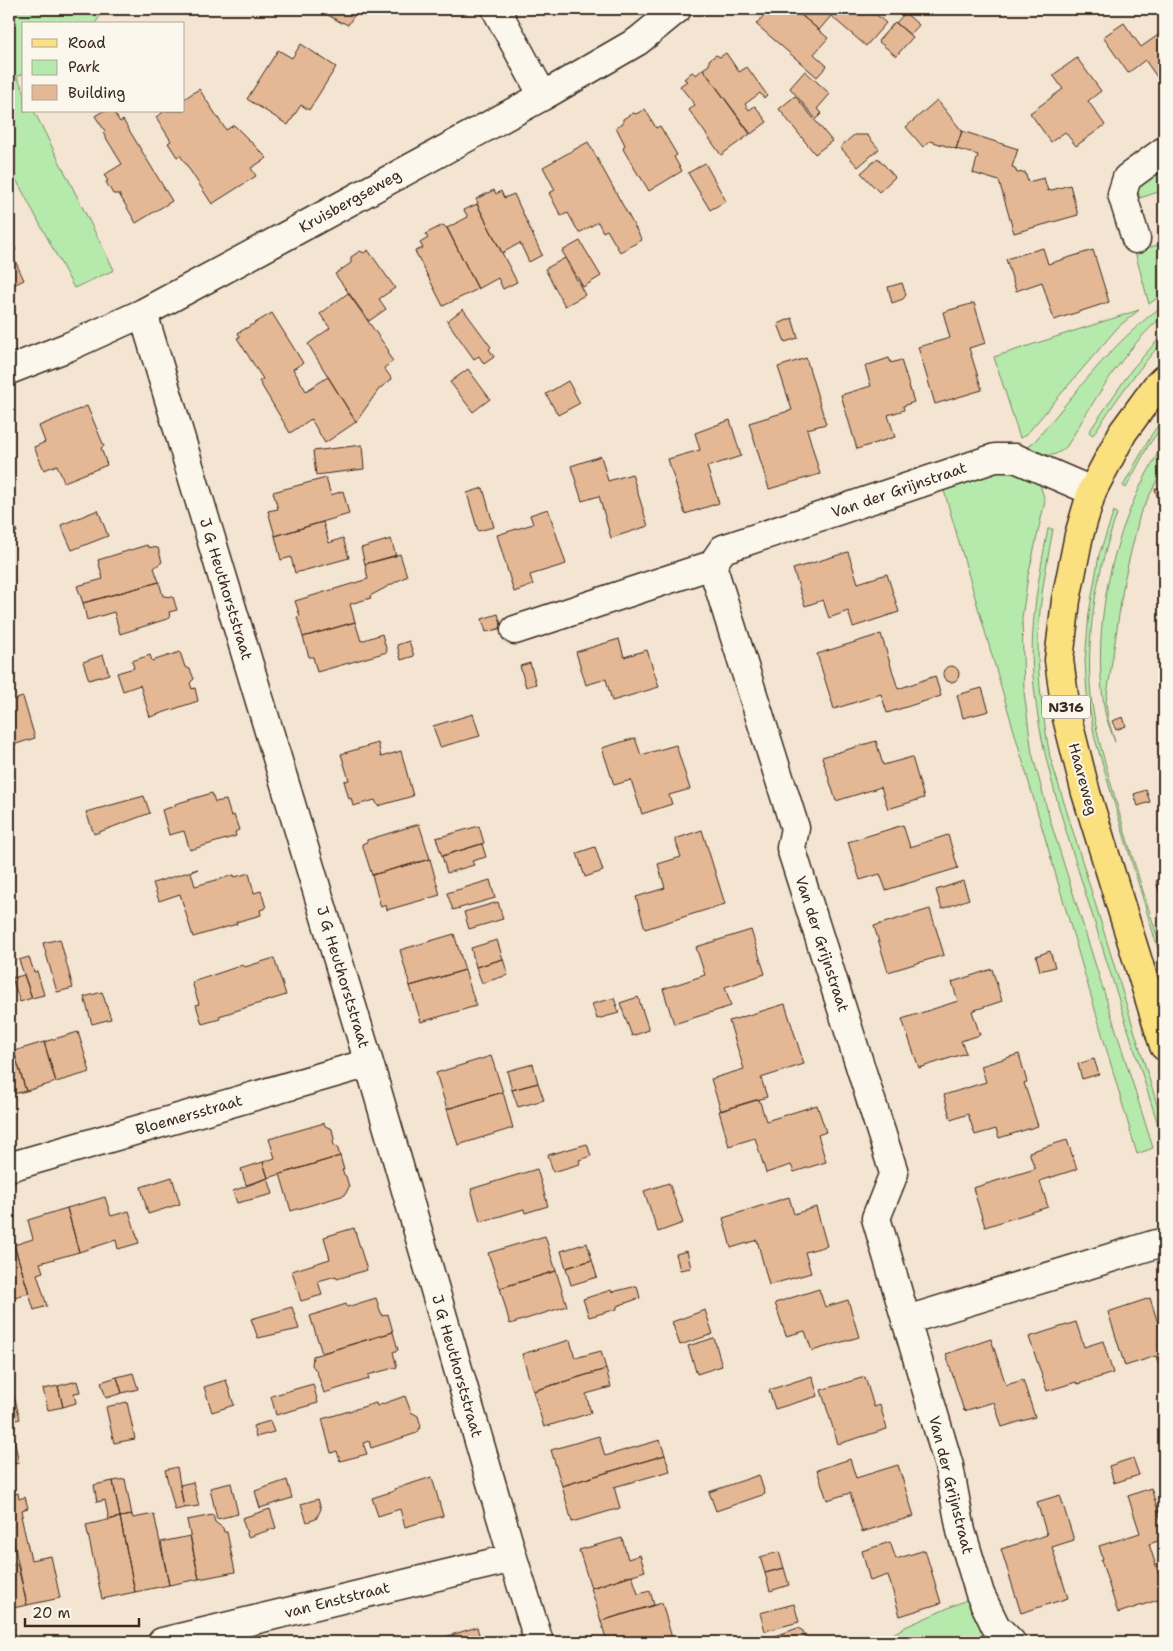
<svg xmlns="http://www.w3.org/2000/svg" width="1173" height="1651" font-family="'Shantell Sans',sans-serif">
<rect width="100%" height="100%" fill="#f4e4d2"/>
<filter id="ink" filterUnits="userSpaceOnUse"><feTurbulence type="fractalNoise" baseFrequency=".02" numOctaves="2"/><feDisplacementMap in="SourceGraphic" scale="10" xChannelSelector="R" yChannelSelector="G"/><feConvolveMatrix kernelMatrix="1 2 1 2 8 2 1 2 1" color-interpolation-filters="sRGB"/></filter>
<g filter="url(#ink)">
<!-- green -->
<path fill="#b6eaac" stroke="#788a65" d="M9,9H104L95,24H24V73L17,77L24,91V111H34L114,270L74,288L9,166Z
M1164,169V190L1140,198L1137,189Z
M1164,243V293L1149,304L1135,252Z
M1164,305V315C1123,350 1095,399 1067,446C1051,461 1045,455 1028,446L1035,441C1075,394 1113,341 1164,305Z
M1139,310L1118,327L1026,435L1020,438L994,357Z
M1164,333V340C1137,370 1115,401 1093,435L1089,432L1132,369Z
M1164,417V423L1148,446L1126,488L1123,486L1152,434Z
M1164,443V467L1140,514L1124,581L1106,702L1108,719L1115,742C1111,730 1105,718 1104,706C1092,628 1111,541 1147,473C1153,463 1158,452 1164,443Z
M996,471C1011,471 1025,475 1039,481L1045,501L1028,576L1022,618L1024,692L1032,753L1050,820L1153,1148L1137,1154L943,487Z
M1114,511L1117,514C1098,568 1087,627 1090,684C1092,718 1102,752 1111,784C1127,842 1146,900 1164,958V969L1095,739L1087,694L1085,661L1089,613L1099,555Z
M1048,529H1053C1046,568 1038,607 1038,647C1038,685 1044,721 1050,757L1164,1127V1144C1138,1061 1112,978 1086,895C1065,827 1041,758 1034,686C1028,633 1038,581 1048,529Z
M973,1597L1000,1642H880L903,1628Z"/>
<!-- building -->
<path fill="#e5b895" stroke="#3b2a1e" d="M317,9H358L348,25L342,22V23Z
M762,9H794L828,38L814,54L827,66L817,77L756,24L767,12Z
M794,9H870L886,23L866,46L831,16L819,30Z
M905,13L919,25L910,35L896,23Z
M895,22L913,37L896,56L878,41Z
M1124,23L1141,47L1164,31V87L1145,60L1128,73L1103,37Z
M301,44L336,67L309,110L301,105L288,125L247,99L278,50L292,58Z
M726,53L739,72L747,67L767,95L764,98L760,93L745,104L749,110L755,106L767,122L751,134L703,69L709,65V60L716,55L720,57Z
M1077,58L1101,91L1088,101L1105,125L1076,146L1065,132L1051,142L1030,113L1063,89L1053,75Z
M703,69L750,134L721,155L689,110L695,105L680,86L687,81L684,79L692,72L696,75Z
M805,71L830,94L817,109L822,113L816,119L790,88Z
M199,89L226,130L234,125L267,158L251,168L256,176L212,204L180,155L177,157L168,143L171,141L156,117L165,111H184V99Z
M795,96L832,141L815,154L779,109Z
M937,100L962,131L956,149L930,141L923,147L906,127Z
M645,109L656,128L660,126L677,155L674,157L682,171L649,191L640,176H639L623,149L625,145L616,127L623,123V119L633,113L636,114Z
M103,111H113L120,122L123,120L172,201L136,223L119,194H113L106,182L108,181L104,175L122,164L103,133L105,131L95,116Z
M962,131L1018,149L1012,167L1015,168L1017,173L1025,172L1028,182L1044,178L1048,191L1070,185L1078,215L1014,233L999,181L973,173L978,155L956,149Z
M854,135H867L879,149L858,167L840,147Z
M588,142L642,240L620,252L607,230L603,232L598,222L579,233L568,213L561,216L549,193L555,190L543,167Z
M878,158L895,177L879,192L861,173Z
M705,163L726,201L710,210L688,173Z
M494,190L496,194L501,191L504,198L514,194L542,255L529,262L520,243L502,253L477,204L478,203L476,199Z
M477,204L517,282L503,289L498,278L478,289L447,228L468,217L464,210Z
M443,225L447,228L478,289L443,306L415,251L423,248L420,243L428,238L425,234Z
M9,233L16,250L11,252L24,280L9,287Z
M580,241L601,276L583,287L562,251Z
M1043,248L1048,264L1093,250L1109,302L1054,320L1042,282L1016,291L1006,259Z
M368,250L395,288L379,299L386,309L369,321L335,274L351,263V257L360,251L364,253Z
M565,258L585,295L565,306L545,269Z
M902,283L906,295L903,299L892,303L888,287Z
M348,293L389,351L387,353L393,361L384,368L392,379L379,389L356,422L308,344L330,328L320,314Z
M974,303L986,343L969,348L982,390L935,404L918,347L950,338L943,312Z
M463,309L491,347L489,349L494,357L484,364L479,356L474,359L447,321Z
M272,313L303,363L293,369L306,391L328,377L356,422L325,443L311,419L290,433L259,381L263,379L237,338L240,337L238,333Z
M792,318L798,338L785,342L778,324Z
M806,358L826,424L807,429L820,474L769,489L749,423L792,410L778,367Z
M889,358L891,363L901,360L914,402L903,406L904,410L888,415L895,437L857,449L841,395L871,386L865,366Z
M468,369L490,399L473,412L450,382Z
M568,381L580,403L558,415L546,394Z
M87,406L104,446L101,448L107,465L64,482L57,465L44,470L34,447L45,442L39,426Z
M730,420L741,456L707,467L719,503L685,514L668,459L700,450L695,433Z
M362,445L364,469L316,475L313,451Z
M601,456L608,481L632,474L648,526L611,538L599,496L582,501L571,466Z
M326,478L331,495L343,491L349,514L275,536L268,511L278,509L273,492Z
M1164,486V497L1158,499L1155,489Z
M483,488L494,527L478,531L467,493Z
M548,509L566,564L530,575L533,585L514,592L497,535L533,524L530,515Z
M9,510L17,532L9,535Z
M98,510L108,536L72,550L61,525Z
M323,522L329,543L343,538L349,558L295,573L291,557L281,560L275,536Z
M391,539L396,556L365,564L361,548Z
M147,545L148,547L158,548L162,562L154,568L159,582L83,603L77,586L103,579L98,560Z
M848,552L858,583L887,574L899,612L853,627L848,611L829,618L823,600L805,606L793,569Z
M400,554L407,576L370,596L371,598L350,604L355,622L303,637L297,617L300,616L295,601L368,579L365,564Z
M159,582L163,596L173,597L177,610L169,612L170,618L120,634L114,612L87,620L83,603Z
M498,614L502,628L486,632L482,619Z
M355,622L361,641L382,634L387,652L317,672L313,657H309L303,637Z
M881,634L898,689L935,676L941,696L887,713L881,694L834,709L817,654Z
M619,639L624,657L647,650L659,687L612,701L606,679L586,685L576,652Z
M409,641L414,656L401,660L397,645Z
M180,652L185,667L190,669L194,679L190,683L192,689L195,688L198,701L150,717L140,685L123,691L117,673L134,668L132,661L150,655L152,661Z
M103,655L109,674L89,680L83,662Z
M9,660L14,679L9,680Z
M530,663L536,684L526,687L520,666Z
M943 674a8 8 0 1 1 16 0a8 8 0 1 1-16 0Z
M982,688L989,711L963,718L957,695Z
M23,697L35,738L13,745L9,730V701Z
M473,714L480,736L440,747L433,726Z
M1123,717L1126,726L1116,730L1112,721Z
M635,738L641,755L676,745L690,789L669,795L672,804L642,814L631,780L614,785L602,748Z
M876,741L883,765L912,757L924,798L888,809L881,787L836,801L822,757Z
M378,743L381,757L401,751L413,796L378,806L375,800L353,806L351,798L349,799L344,781L349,780L341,754Z
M1146,790L1150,802L1138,806L1134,794Z
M212,793L215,802L226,800L231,816L234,815L239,830L235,832L236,836L190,850L184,831L169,835L162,810L175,806V804Z
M144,796L150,813L94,834L86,812Z
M419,824L430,859L372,875L362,844L367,842V840Z
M903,825L910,847L948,835L958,868L886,890L880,874L860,880L848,842Z
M479,826L484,843L442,856L436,838Z
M702,830L725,904L645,929L636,897L665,888L658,864L681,857L675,839Z
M482,844L486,857L472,861L474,865L447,873L442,856Z
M595,847L603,871L585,877L577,853Z
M430,859L440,895L387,910L386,905L381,907L372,875Z
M198,869L191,872L195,886L234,875L235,877L249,873L254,893L261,891L266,908L260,910L261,915L236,922L237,924L193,937L180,894L159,901L153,883Z
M1164,879V907L1156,881Z
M490,880L495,898L453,910L447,893Z
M963,881L969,899L942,909L936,890Z
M498,902L503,919L469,929L464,912Z
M930,909L944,955L888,972L874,926Z
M751,930L765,974L725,987L731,1006L674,1024L663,989L705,975L696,947Z
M454,934L465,970L410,986L400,950Z
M60,939L73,988L57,992L43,943Z
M497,940L503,959L476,967L471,948Z
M1050,951L1055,967L1040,971L1036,956Z
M29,957L34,972L37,971L44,995L32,998L19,960Z
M274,958L286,995L219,1016L220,1019L202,1024L196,1005L199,1004L192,982L243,965L245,967Z
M503,959L508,975L482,983L476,967Z
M992,969L1002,1001L972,1011L980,1035L961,1041L966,1053L919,1068L902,1019L958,1001L952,982Z
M465,970L476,1006L421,1022L410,986Z
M24,975L32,998L20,1002L12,978Z
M102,992L111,1019L92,1024L84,997Z
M638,997L649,1030L632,1036L620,1003Z
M614,998L619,1013L597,1019L592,1004Z
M785,1004L804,1064L761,1078L767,1097L721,1111L711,1079L744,1069L729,1021Z
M78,1032L90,1072L56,1082L44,1042Z
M9,1036L26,1091L9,1095Z
M44,1042L56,1082L26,1091L14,1051Z
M1019,1054L1027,1082L1024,1083L1038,1126L999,1138L996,1129L975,1135L968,1114L951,1120L944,1095L986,1082L981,1066Z
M491,1056L503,1092L447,1109L436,1073Z
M1094,1059L1099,1074L1082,1079L1078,1064Z
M533,1064L538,1083L512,1090L507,1071Z
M538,1083L544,1100L518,1107L512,1090Z
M503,1092L513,1128L458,1145L447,1109Z
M759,1099L766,1121L817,1105L826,1132L818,1135L826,1162L794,1172L791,1165L766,1173L755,1138L729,1146L719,1111Z
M324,1123L325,1126L332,1129L334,1139L333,1142L335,1147L337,1146L340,1156L268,1178L263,1162L275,1158L269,1139Z
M1067,1140L1077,1169L1040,1181L1048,1207L985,1227L973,1188L1035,1169L1029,1152Z
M587,1144L591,1156L579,1160L580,1164L553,1172L548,1155Z
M340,1156L344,1170H342L344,1175L346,1176L349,1187L345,1195L291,1211L280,1174Z
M263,1162L268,1178L246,1185L241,1169Z
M537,1169L548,1206L525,1213L524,1209L480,1222L471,1189Z
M172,1177L180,1204L148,1214L141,1187Z
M268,1178L273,1194L237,1203L233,1191Z
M669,1183L683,1223L658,1232L644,1191Z
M105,1197L111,1216L129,1211L139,1243L118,1249L116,1240L79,1252L67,1208Z
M789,1197L794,1214L816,1207L827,1246L805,1252L811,1273L769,1285L757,1240L731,1248L723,1218Z
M67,1208L79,1252L40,1263L43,1272L37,1274L47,1306L34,1310L14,1245L33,1239L28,1220Z
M354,1228L367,1270L337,1279L336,1276L318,1281L322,1295L301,1301L292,1271L330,1259L324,1237Z
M545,1236L556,1271L500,1288L488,1253Z
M587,1243L592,1260L566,1268L561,1251Z
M14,1245L29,1293L11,1298L15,1309L9,1311V1247Z
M687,1251L691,1268L680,1270L676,1254Z
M592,1260L597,1277L571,1285L566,1268Z
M556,1271L567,1306L510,1324L500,1288Z
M637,1286L640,1298L617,1306V1309L589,1317L583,1299L611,1290L612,1292Z
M819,1289L825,1307L848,1300L859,1337L812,1351L805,1331L786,1336L775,1303Z
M376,1298L382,1316L388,1314L393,1332L322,1353L310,1316L346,1304L347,1307Z
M1150,1298L1164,1342V1381L1156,1356L1125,1366L1108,1312Z
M292,1307L299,1329L258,1338L251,1319Z
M705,1310L713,1334L680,1345L672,1322Z
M1076,1322L1084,1347L1103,1341L1113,1373L1078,1384L1076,1382L1047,1391L1029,1337Z
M393,1332L398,1350L393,1352L397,1367L368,1375L369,1379L324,1393L317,1372L312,1365L313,1356Z
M714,1338L722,1366L697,1374L688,1346Z
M991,1339L1006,1385L1023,1380L1035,1417L1002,1427L994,1402L964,1411L946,1354Z
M570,1340L575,1358L601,1351L606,1369L533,1391L522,1354Z
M606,1369L611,1387L586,1394L591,1413L544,1427L533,1391Z
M133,1373L138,1389L122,1393L117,1377Z
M9,1376L20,1419L9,1422Z
M812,1376L818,1396L775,1409L769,1390Z
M117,1377L122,1393L106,1398L101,1382Z
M865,1377L874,1407L880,1405L887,1429L838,1444L821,1390Z
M226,1380L234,1405L212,1412L204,1387Z
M77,1381L80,1392L74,1393L76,1403L63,1407L58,1386Z
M313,1384L318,1403L276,1415L271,1396Z
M58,1386L63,1407L48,1410L43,1389Z
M405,1396L411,1412L418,1416L421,1426L417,1433L371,1448L369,1441L363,1443L367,1454L340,1461L337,1451L331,1453L322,1419L376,1403L377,1406Z
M127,1402L135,1439L114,1443L106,1407Z
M270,1421L274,1432L256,1437L253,1426Z
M13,1434L19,1463L9,1465V1435Z
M599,1436L605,1456L660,1440L665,1455L562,1486L551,1450Z
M665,1455L670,1471L614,1487L620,1508L572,1522L562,1486Z
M1133,1458L1139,1475L1114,1483L1109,1466Z
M850,1459L856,1478L898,1465L914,1516L862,1532L850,1493L827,1500L817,1470Z
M177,1467L184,1508L175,1510L165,1470Z
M759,1475L765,1494L716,1511L709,1492Z
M432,1477L443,1516L405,1527L400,1509L378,1516L372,1498L394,1491V1489Z
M125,1479L132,1515L120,1517L113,1481Z
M287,1480L292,1498L260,1508L255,1491Z
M113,1481L120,1517L109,1520L105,1500L97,1502L94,1485Z
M193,1482L199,1506L184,1508L180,1485Z
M231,1483L238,1514L217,1519L210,1488Z
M1151,1488L1164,1530V1539L1149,1544L1164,1591V1598L1118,1613L1101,1560L1103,1559L1099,1546L1140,1533L1128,1496Z
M18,1493L19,1499L25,1497L28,1508L22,1510L23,1516H21L31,1560L51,1556L60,1598L27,1605L9,1521V1495Z
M1060,1495L1074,1540L1052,1547L1068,1598L1021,1613L1001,1549L1047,1535L1037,1502Z
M318,1499L321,1509L316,1519L307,1522L301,1504Z
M270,1509L276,1528L248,1537L242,1518Z
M154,1514L169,1585L135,1592L120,1517L132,1515L133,1518Z
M213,1515L215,1522L223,1528L224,1532H227L235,1572L199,1579L187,1520Z
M120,1517L135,1592L102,1599L86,1525Z
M9,1521L13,1543L9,1544Z
M190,1536L199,1579L169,1585L161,1542Z
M622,1538L628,1559L640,1555L645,1571L591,1588L579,1550Z
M890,1542L896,1559L925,1550L941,1603L900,1616L888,1575L870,1581L862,1551Z
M779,1552L784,1568L765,1573L760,1557Z
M17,1563L27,1605L9,1609V1565Z
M784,1568L789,1585L770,1591L765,1573Z
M632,1575L638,1594L650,1591L654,1605L601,1621L591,1588Z
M662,1603L672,1638L660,1642H607L601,1621Z
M794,1604L799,1622L765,1631L760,1613Z
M477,1627L481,1642H436L435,1640Z
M798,1628L803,1631L807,1642H773L771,1637Z"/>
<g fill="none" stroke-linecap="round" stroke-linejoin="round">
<!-- minor casing -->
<g stroke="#3b2a1e" stroke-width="31">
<path id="minor" d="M496,9L543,96
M1136,239L1122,194L1127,178L1164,151
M143,313L369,1063L513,1558L539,1642
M9,370L68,347L143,313L284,237L543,96L638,41L677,9
M515,630L712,565
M9,1167L369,1063
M907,1320L1156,1244
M162,1642L513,1558
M1011,1642L996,1627L980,1594L961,1531L949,1466L876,1218L894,1173L791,848L795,828L712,565L723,549L995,458H1015L1092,491"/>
</g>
<!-- major casing -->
<g stroke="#3b2a1e" stroke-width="31">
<path id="major" d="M1164,379L1156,387L1123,432L1092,491L1079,535L1066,600L1059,660L1067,718L1086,793L1164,1046"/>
</g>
<!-- minor -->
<use href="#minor" stroke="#fbf7ec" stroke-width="28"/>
<!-- major -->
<use href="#major" stroke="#fbe080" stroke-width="28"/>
</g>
</g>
<g text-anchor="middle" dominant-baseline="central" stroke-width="4" stroke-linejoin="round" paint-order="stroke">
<!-- shield labels -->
<rect fill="#fbf7ec" stroke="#75685c" stroke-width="1" x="1042" y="695.5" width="48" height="23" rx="4"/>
<g font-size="14" font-weight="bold" fill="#3b2a1e">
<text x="1066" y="707">N316</text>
</g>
<!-- street labels -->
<g font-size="15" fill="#3b2a1e" stroke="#fbf7ec">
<text transform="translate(350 201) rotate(-29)">Kruisbergseweg</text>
<text transform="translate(899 490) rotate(-19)">Van der Grijnstraat</text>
<text transform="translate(226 589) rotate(73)">J G Heuthorststraat</text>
<text transform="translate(1083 779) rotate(75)">Haareweg</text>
<text transform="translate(822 944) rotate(72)">Van der Grijnstraat</text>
<text transform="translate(343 977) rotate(73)">J G Heuthorststraat</text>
<text transform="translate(189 1115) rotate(-16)">Bloemersstraat</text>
<text transform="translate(457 1366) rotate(74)">J G Heuthorststraat</text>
<text transform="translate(951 1485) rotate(76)">Van der Grijnstraat</text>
<text transform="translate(337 1600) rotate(-14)">van Enststraat</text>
</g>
</g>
<!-- margin -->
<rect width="1173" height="1651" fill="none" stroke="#fbf7ec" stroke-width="30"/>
<rect x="15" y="15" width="1143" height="1621" fill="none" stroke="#3b2a1e" stroke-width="2" filter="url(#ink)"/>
<!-- legend -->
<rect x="22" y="22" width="162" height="90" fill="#fbf7ec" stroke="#aea59a"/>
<rect x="32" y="39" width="25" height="8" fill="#fbe080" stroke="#aea59a"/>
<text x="68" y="48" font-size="15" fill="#3b2a1e">Road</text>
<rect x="32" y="60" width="25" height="15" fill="#b6eaac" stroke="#aea59a"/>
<text x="68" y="72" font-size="15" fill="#3b2a1e">Park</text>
<rect x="32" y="85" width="25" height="15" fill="#e5b895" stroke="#aea59a"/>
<text x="68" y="98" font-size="15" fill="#3b2a1e">Building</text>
<!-- scale -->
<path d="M25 1618v8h114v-8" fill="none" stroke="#3b2a1e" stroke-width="2.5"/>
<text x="32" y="1618" font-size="15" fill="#3b2a1e" stroke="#fbf7ec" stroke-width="4" paint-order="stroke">20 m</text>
</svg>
